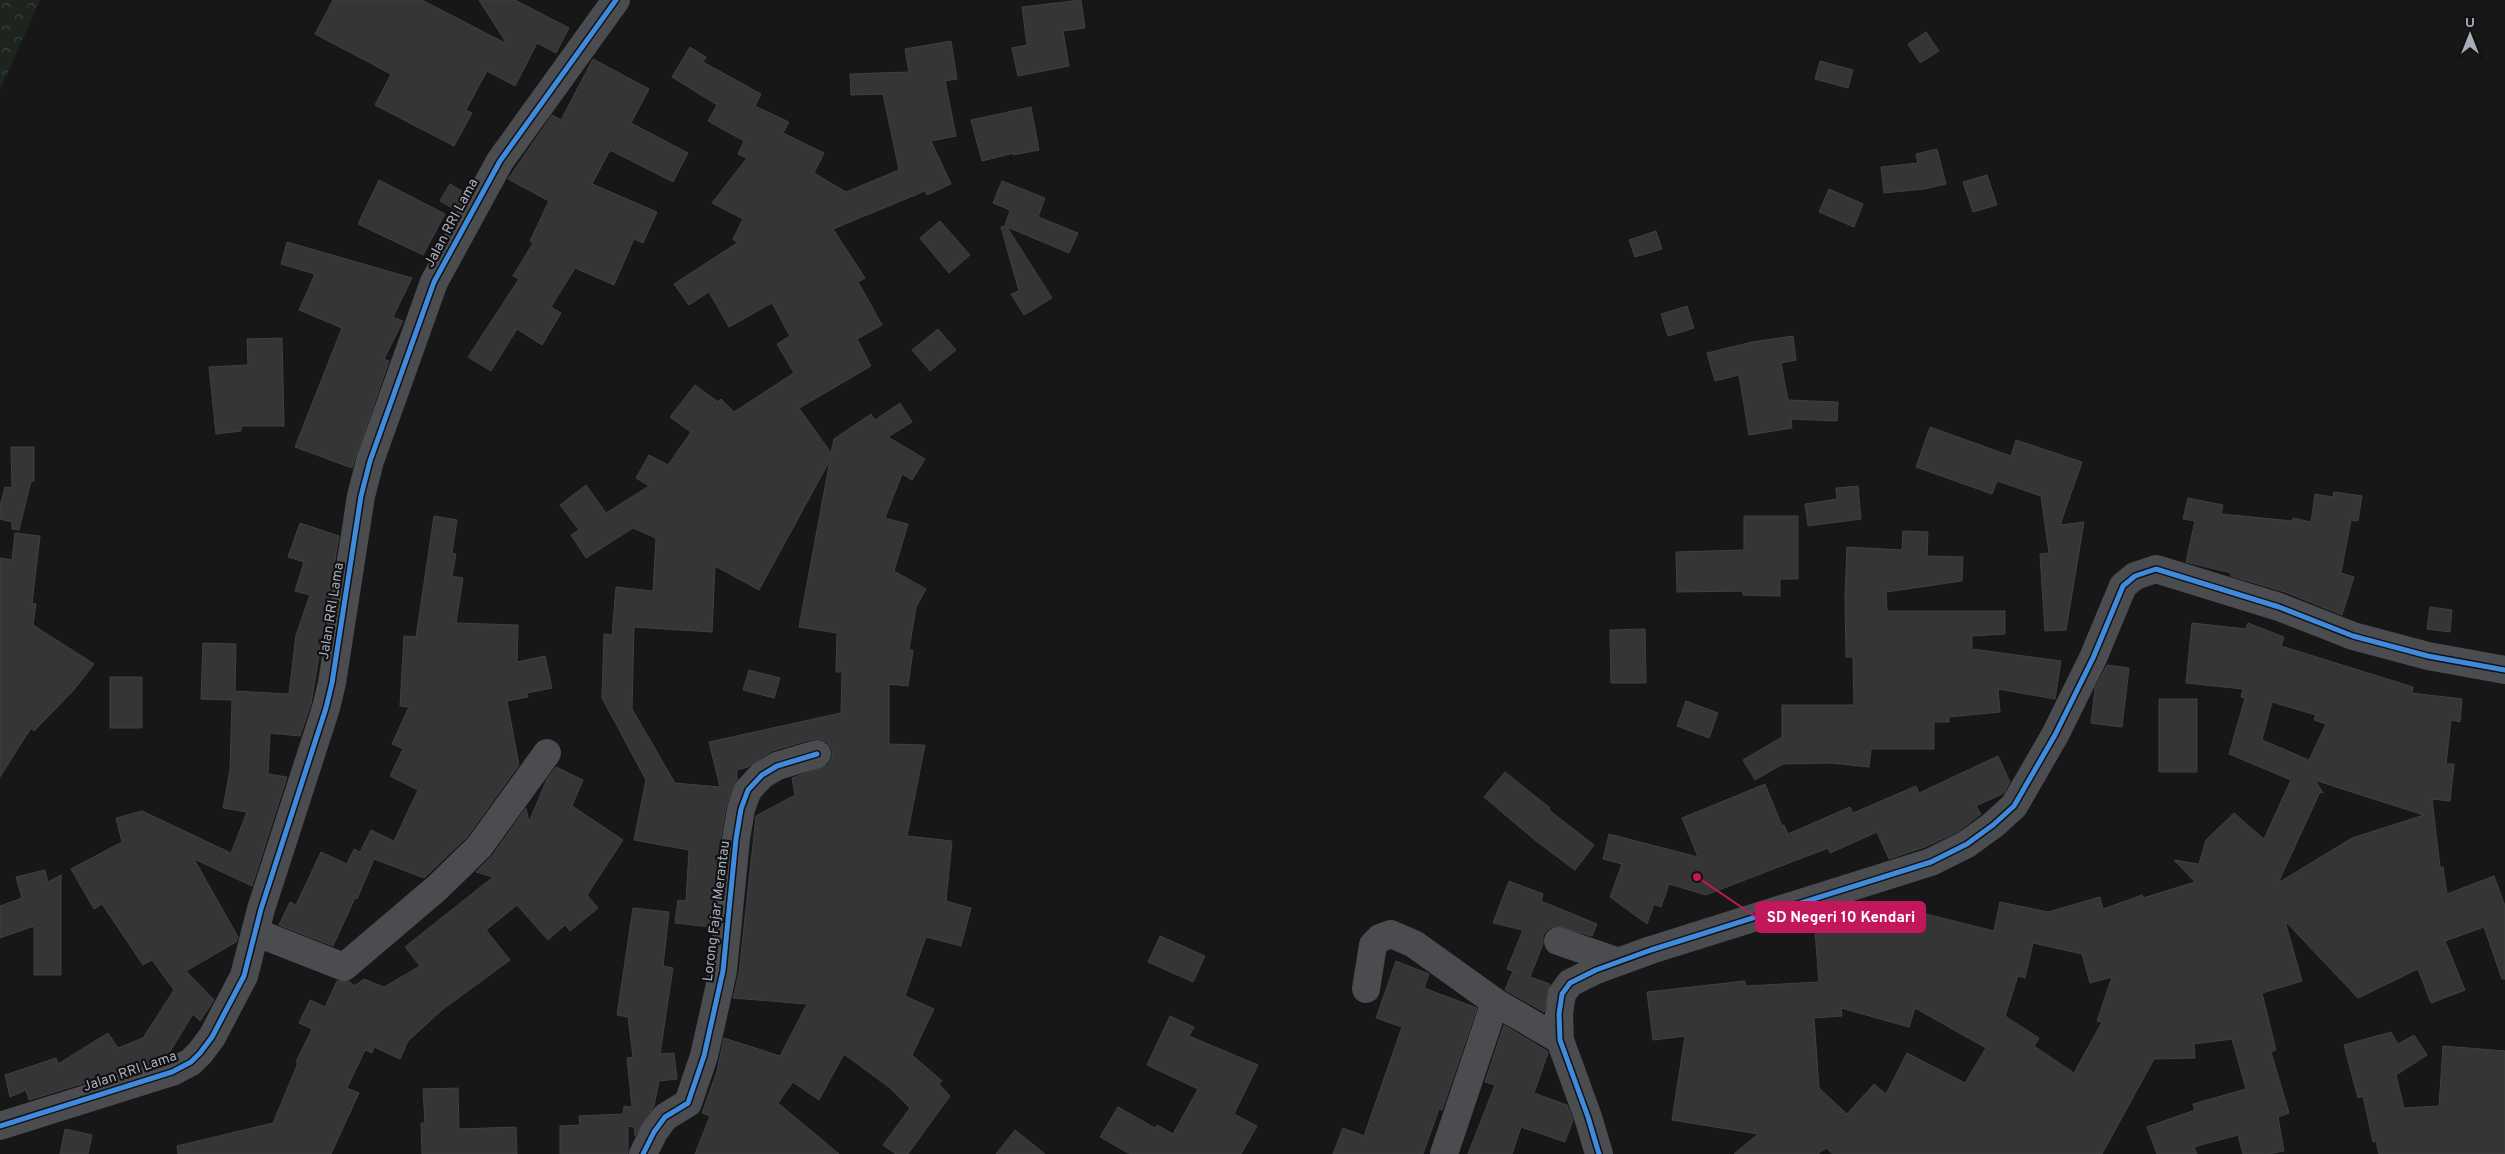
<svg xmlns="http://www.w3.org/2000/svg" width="2505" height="1154" font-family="Overpass,sans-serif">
<defs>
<pattern id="park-crowns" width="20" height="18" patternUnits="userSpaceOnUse" patternTransform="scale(1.25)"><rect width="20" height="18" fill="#1d241e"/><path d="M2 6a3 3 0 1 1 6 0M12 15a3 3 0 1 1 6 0" fill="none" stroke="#3b413d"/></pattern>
</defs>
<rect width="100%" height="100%" fill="#171717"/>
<!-- park -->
<path fill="url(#park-crowns)" d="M0,0H40L0,90Z"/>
<!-- building -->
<path fill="#353536" stroke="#3f4043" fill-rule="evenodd" d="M333,0H422L507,44L479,0H515L569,28L556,53L537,43L515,86L487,71L466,110L472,113L454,146L375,105L391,74L315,34Z
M1081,0L1085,28L1063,31L1069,66L1018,76L1012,48L1027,45L1022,7Z
M1926,32L1939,51L1920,63L1908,44Z
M951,41L957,79L945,81L956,136L931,141L951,184L927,195L925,191L833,229L865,278L858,282L882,325L857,339L871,366L799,408L831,453L834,439L871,414L875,420L900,403L912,422L888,437L925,459L912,480L902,474L885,518L908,524L894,571L926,589L916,607L909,650H913L908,686L889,684V744L925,745L907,836L952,841L946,901L971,908L961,946L926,937L905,996L934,1009L912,1055L942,1081L939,1084L950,1096L908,1154H896L883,1145L910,1108L890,1088L844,1054L819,1100L793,1082L778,1103L839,1154H695L710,1116L702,1113L717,1071L724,1038L780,1056L807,1004L733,998L739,973L756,816L795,795L792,778L828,765L832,758V750L827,742L820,739H813L772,751L748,767L737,770V779L726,806L721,836L712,927L675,923L678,900L686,901L689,850L634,840L646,780L602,698L604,634L612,635L616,587L653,591L656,538L633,528L586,558L571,535L579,530L560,505L586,485L606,513L649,486L636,478L649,455L668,465L691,432L670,417L695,385L718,402L721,399L734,412L794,373L777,344L790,336L772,303L729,327L709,292L689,305L674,284L737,243L733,239L743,219L712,203L747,158L738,154L744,141L708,121L717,105L672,77L690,47L706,57L703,62L761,94L755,106L789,122L783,133L824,153L814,173L846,192L899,170L883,94L851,95L850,74L909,72L905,49ZM830,460L799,627L837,633L836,672H842L841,713L709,742L720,787L675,783L632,709L634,627L712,632L715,566L759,590Z
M593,59L649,89L631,123L688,153L673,182L610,150L592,184L657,212L643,243L634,239L614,285L575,268L551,307L561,313L542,345L517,329L491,371L468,357L519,279L513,276L533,243L530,241L549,201L508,179L552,115L561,120Z
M1820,61L1853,70L1848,88L1815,79Z
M1031,107L1039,150L1013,155L1014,153L982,161L971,120Z
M1937,149L1946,184L1924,189L1884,193L1881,167L1918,163L1916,154Z
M1987,175L1997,205L1973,212L1963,182Z
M379,180L445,214L423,255L358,224Z
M1002,181L1045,198L1038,217L1078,233L1069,253L1007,227L1052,298L1024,315L1011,294L1019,291L1001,227L1005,226L1010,210L993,203Z
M450,184L465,193L456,210L440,201Z
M1829,189L1863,204L1854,227L1819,212Z
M940,221L970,255L949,273L920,238Z
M1656,231L1662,249L1635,257L1629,240Z
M287,242L412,278L393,317L403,321L384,359L389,361L352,468L295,447L342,328L299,310L315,274L281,264Z
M1687,306L1694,328L1668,336L1661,314Z
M938,329L956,350L930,371L912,350Z
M1793,336L1796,360L1781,363L1788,400L1838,402L1837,421L1791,419L1792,428L1749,435L1739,375L1715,381L1707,353L1752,342Z
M282,338L284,426H241V431L216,434L209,367L248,365L247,339Z
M1930,427L2011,456L2016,440L2082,462L2060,525L2084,522L2066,630L2045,631L2040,554L2049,553L2041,496L1997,481L1992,494L1916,467Z
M11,447H34V481H31L19,530L12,529V522L0,519V506L5,487L12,488Z
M1858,486L1861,519L1808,526L1805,504L1837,499L1836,488Z
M2334,492L2362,496L2358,521L2351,520L2341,573L2354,577L2342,615L2285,592L2231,576V573L2186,562L2195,521L2183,519L2188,498L2223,505L2221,514L2293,521V518L2311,522L2315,494L2333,497Z
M434,516L457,520L452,553L456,554L452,576L463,578L456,623L518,625L517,662L545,656L552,688L527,693L528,697L507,701L519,765L467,837L424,878L374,859L357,899L355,898L333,946L279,925L290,902L296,905L321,852L347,864L354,849L360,852L371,830L394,841L418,790L390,776L403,749L392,744L409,707L400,706L404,636L416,637Z
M1744,516H1798V579H1780V596L1743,595V591L1677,592L1676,552L1744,550Z
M300,523L339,536L311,704L300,736L270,733L268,774L287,777L252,886L194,859L238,937L236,942L186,971L214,1000L200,1021L193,1014L166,1058L29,1100L26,1090L10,1097L5,1075L56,1058L58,1064L108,1033L118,1048L143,1038L174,990L152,960L143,965L102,904L94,909L71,869L122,842L116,818L142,811L231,853L247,812L223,808L230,770L232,700L201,699L203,643L236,644L235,691L289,694L296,635L310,595L295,591L304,562L288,557Z
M1903,531L1928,532L1927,556L1963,557L1962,581L1886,592L1887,611H2005V634L1972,636V649L2061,661L2055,699L1998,689L2000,712L1949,717V722H1934V749H1871L1869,767L1831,763L1783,764L1755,780L1743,760L1782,737V705H1854L1853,657H1846L1845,596L1847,547L1902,550Z
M15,533L40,536L32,603L36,604L33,625L94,664L73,691L34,731L31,728L0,777V558L12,560Z
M2430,607L2452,610L2450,632L2427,629Z
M2192,623L2246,629L2248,623L2284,637L2281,646L2413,687L2412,693L2462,699L2460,722L2451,720L2446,764H2454L2450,801L2432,799L2440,867H2443L2447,894L2494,876L2505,906V979H2502L2484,927L2445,941L2465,990L2431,1003L2418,969L2358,998L2285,921L2302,981L2262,993L2276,1050L2271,1052L2289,1113L2278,1117L2284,1151L2268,1154H2243L2238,1135L2194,1147L2197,1154H2157L2147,1127L2195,1110L2193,1104L2246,1089L2232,1039L2194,1044L2195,1058L2154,1059L2102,1154H1833L1826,1148L1818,1154H1734L1758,1134L1672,1120L1685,1036L1653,1040L1647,992L1745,981V986L1819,982L1815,932L1923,927L1926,914L1994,931L2000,902L2048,912L2100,897L2103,909L2142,895L2143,898L2195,882L2174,860L2199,864L2206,840L2234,813L2264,839L2291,780L2229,754L2245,698L2241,697L2243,689L2186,683ZM2272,702L2316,715L2314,720L2326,724L2309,760L2262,740ZM2315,780L2339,788L2424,815L2352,838L2278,883L2320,792L2323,793ZM2033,943L2082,954L2090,983L2112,977L2097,1021L2102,1022L2074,1073L2034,1046L2039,1038L2005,1016L2018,976L2025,978ZM1841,1008L1909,1027L1915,1008L1986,1048L1965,1083L1907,1053L1886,1094L1874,1084L1847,1114L1819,1088L1814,1018L1842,1016Z
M1645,629L1646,683H1611L1610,630Z
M2107,665L2129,668L2122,727L2091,723L2095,688Z
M749,670L780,678L774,698L743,690Z
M110,677H142V728H110Z
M2159,699H2197V772H2159Z
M1686,701L1718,713L1709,738L1677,726Z
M1998,756L2010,782L2004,793L1976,806L1981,814L1959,831L1925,847L1889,859L1877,832L1830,853L1828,848L1706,895L1669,884L1661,907L1654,904L1647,924L1610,897L1622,864L1603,859L1609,834L1698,857L1682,818L1765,784L1782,826L1784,825L1788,834L1850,807L1853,813L1916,786L1919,793Z
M556,767L583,780L572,806L623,840L587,895L598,908L570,931L565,925L548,940L517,905L486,930L510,960L442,1010L408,1041L400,1059L374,1047L372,1053L365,1050L347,1088L359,1093L331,1154H178L177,1146L273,1123L298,1063L296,1062L312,1029L299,1023L310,1000L325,1007L337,981H349L354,986L364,979L384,987L420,966L405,947L493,877L476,872L492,856L526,808L529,822L547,779Z
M1505,772L1550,808L1549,810L1594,845L1575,870L1536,841L1484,797Z
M45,870L48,882L61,875V975H34V926L0,938V906L22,898L16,877Z
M1509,881L1543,894L1541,901L1597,924L1592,936L1556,926L1548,929L1543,935V944L1530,977L1550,984L1544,1012L1505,990L1513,971L1520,974L1507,969L1523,930L1493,923Z
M633,908L669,912L663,966L673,968L660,1054L674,1053L677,1079L659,1081L654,1106L635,1136L634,1127L628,1126V1154H560V1126L580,1125L579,1116L623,1114L624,1106L632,1107L627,1058L633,1057L628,1017L617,1015Z
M1160,936L1205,956L1193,982L1148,962Z
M1396,961L1429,974L1424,988L1477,1008L1442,1110L1439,1109L1423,1154H1333L1343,1128L1364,1136L1402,1027L1376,1018Z
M1170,1016L1194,1027L1189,1036L1258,1065L1234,1114L1257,1126L1241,1154H1130L1100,1137L1118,1107L1155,1128L1157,1125L1173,1134L1198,1089L1147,1065Z
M1504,1025L1547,1051L1548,1053L1534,1093L1567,1105L1573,1120L1565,1142L1521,1127L1512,1154H1468L1495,1085L1485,1082Z
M2391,1032L2398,1044L2414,1035L2427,1055L2396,1075L2404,1108L2439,1106L2443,1046L2505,1051V1154H2379L2376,1141L2373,1142L2363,1096L2358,1098L2344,1045Z
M458,1088L459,1129L516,1127L517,1154H422L421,1123H425L423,1089Z
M65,1129L92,1135L88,1154H60Z
M1015,1130L1045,1154H996Z"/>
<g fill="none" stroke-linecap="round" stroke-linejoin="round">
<!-- minor -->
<path stroke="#4b4c50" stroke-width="28" d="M255,932L344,967L437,888L479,847L547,753
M1558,941L1619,962
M1366,989L1373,945L1380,938L1391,934L1414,944L1495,1002L1560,1040
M0,1126L172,1072L191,1062L200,1053L212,1037L244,976L261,909L326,708L332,683L361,496L370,461L434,282L500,161L616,0
M643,1154L654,1132L665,1117L688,1103L704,1056L723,971L736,839L741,809L748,790L762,775L777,766L817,754
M1444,1154L1495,1002
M1599,1154L1588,1117L1560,1040L1559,1014L1562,994L1570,983L1596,970L1651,950L1931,862L1967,844L1993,825L2014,806L2055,735L2093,658L2123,586L2135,576L2156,569L2279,607L2353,636L2428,656L2505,670"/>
<!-- cycleway casing -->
<g stroke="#111113" stroke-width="8">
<path id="cycleway" d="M0,1126L172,1072L191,1062L200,1053L212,1037L244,976L261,909L326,708L332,683L361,496L370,461L434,282L500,161L616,0
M643,1154L654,1132L665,1117L688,1103L704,1056L723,971L736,839L741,809L748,790L762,775L777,766L817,754
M1599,1154L1588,1117L1560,1040L1559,1014L1562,994L1570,983L1596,970L1651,950L1931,862L1967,844L1993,825L2014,806L2055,735L2093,658L2123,586L2135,576L2156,569L2279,607L2353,636L2428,656L2505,670"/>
</g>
<!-- cycleway -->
<use href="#cycleway" stroke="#408adc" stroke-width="5"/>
</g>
<g text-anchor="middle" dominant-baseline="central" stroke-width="4.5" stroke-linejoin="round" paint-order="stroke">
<!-- street labels -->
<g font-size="14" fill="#a8adb8" stroke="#111113">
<text transform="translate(452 223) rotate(-62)">Jalan RRI Lama</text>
<text transform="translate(332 611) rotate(-81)">Jalan RRI Lama</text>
<text transform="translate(717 911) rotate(-83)">Lorong Fajar Merantau</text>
<text transform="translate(130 1072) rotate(-19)">Jalan RRI Lama</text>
</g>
</g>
<!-- callouts -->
<path fill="none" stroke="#c2185b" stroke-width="2" d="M1697 877L1756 917"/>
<circle fill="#c2185b" stroke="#111113" stroke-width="2" cx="1697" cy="877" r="5"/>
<rect fill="#c2185b" stroke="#c2185b" stroke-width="2" x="1756" y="902" width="169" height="30" rx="5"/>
<g font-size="15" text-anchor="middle" font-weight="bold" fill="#fff">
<text x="1841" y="922">SD Negeri 10 Kendari</text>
</g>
<!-- north arrow -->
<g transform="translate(2470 35)" stroke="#111113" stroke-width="4" paint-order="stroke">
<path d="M0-4L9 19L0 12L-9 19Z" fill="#a8adb8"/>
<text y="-8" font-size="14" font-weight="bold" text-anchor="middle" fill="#a8adb8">U</text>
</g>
</svg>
